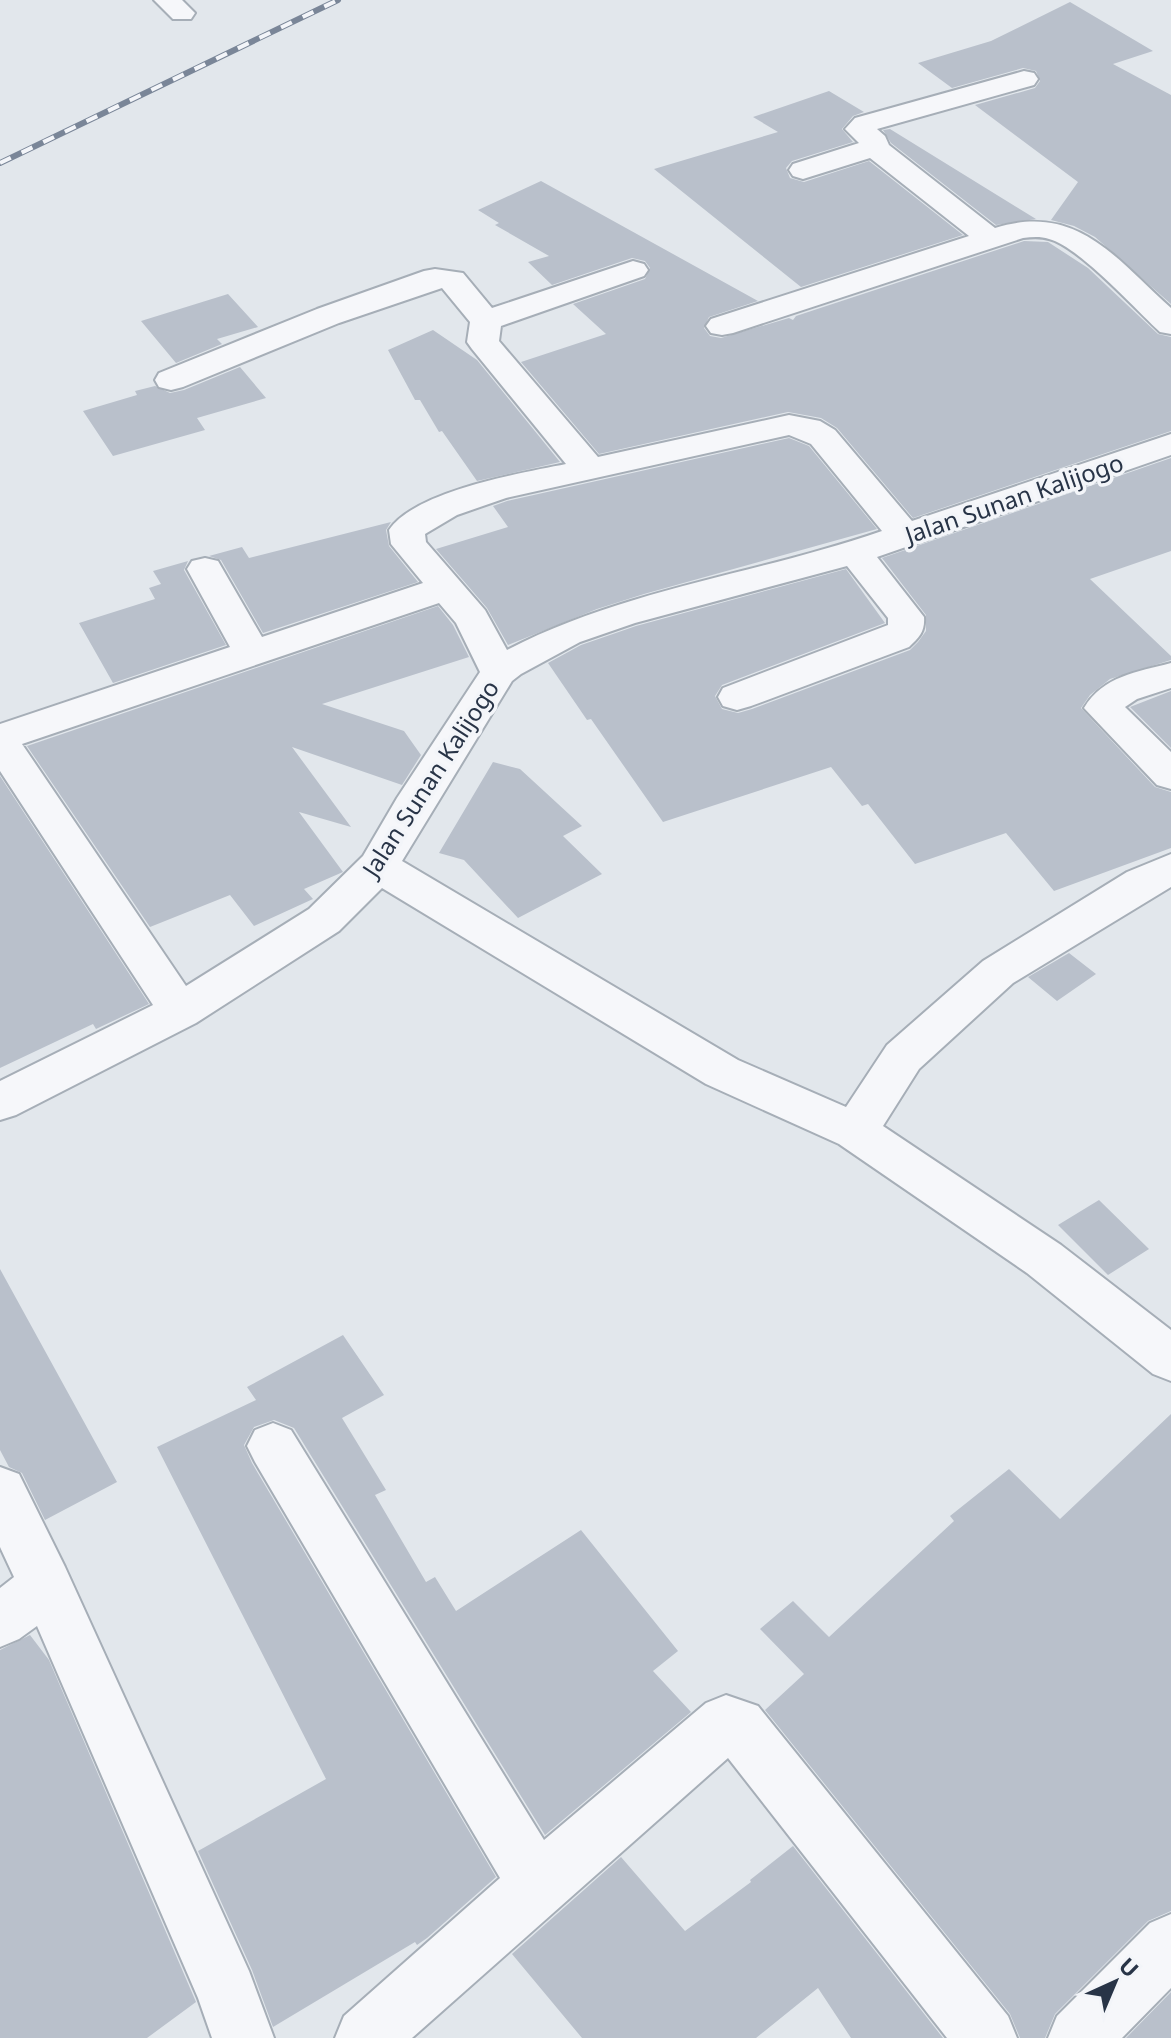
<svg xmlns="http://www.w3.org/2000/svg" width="1171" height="2038" font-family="'Noto Sans',sans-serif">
<rect width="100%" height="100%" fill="#e2e7ec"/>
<!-- building -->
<path fill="#b9c0cb" d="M1070,2L1153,51L1113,64L1171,95V304L1095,237L1074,226L1051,220L1078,182L975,105L1035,88L1040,81L1036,71L1023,68L952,88L918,63L991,41Z
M829,91L864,112L853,116L842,129L853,142L792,161L786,168L790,178L804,182L869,161L963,235L801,287L654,169L778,132L753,117Z
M890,129L1036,219L996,225L891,143L883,130Z
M541,181L758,301L709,317L704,328L710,336L721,338L789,318L793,320L796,316L1024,241L1048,242L1088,268L1158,334L1171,337V431L913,518L837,428L821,418L788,412L599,454L521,362L606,334L573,304L645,279L650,268L645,261L632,258L552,285L528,262L549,256L495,225L499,223L478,210Z
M228,294L258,327L217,339L222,344L176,363L141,321Z
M433,330L477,360L560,462L477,481L442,431L439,432L420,400H415L388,350Z
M240,367L266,398L197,418L205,430L113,456L83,411L137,395L135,391L155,386L170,393L184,390Z
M789,438L809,446L877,529L644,594L597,609L508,645L487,608L436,549L508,527L493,506L507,501Z
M1171,458V551L1090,579L1171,656V660L1110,679L1090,695L1081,708L1155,787L1171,792V848L1054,891L1006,833L915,864L868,804L862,806L831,767L663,822L591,719L587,720L548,663L581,645L636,626L846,569L885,623L722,685L715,696L722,709L738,713L752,709L910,650L918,642L926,631V615L882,558Z
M391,522L386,530L389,546L418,582L263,633L221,560L209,556L242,547L249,558Z
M188,561L184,570L226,645L113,683L79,623L155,599L149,588L161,584L153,571Z
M438,606L453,625L469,657L322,704L404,731L421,755L402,785L292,747L351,827L299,812L343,872L304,889L313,899L254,926L230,895L150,927L27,746Z
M1171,691V748L1130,707Z
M493,762L520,769L582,826L563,836L602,874L518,918L464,860L439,853Z
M0,776L149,1004L96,1029L93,1024L0,1068Z
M1069,953L1096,974L1057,1001L1028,977Z
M1099,1200L1149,1249L1108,1275L1058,1225Z
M0,1269L117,1482L45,1520L22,1473L9,1467L0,1450Z
M343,1335L384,1395L342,1418L386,1490L375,1495L426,1582L435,1577L456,1611L581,1530L678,1651L653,1671L691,1712L545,1835L294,1428L274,1420L254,1427L244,1445L252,1463L496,1877L427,1938L417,1945L415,1942L273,2027L252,1970L198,1851L326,1779L157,1447L256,1400L247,1387Z
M1171,1414V1911L1148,1921L1055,2014L1045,2038H1020L1010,2014L765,1710L804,1674L760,1629L793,1601L829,1637L954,1521L950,1516L1009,1469L1060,1519Z
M30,1635L49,1660L196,2002L147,2038H0V1650Z
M793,1846L943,2038H851L818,1988L756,2038H582L512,1954L621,1857L685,1931L751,1882L750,1880Z
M1171,1992V2038H1126Z"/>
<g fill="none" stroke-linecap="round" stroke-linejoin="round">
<!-- minor casing -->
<g stroke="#a6aeb7" stroke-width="4">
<path id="minor" d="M154,0H182L195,13L191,19H173Z
M1024,71L1034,73L1038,79L1034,85L877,129L885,136L889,145L995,228C1077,202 1116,259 1171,308V334L1160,332C1135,309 1078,246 1049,239C1040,236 1032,237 1023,238L733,333L722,335L711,333L706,326L711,319L969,236L870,158L803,179L793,176L789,170L793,164L859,143L845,129L855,118Z
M633,261L644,264L648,270L644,276L501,326L499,341L598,457L789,415L820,421L835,430L912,521L1171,434V455L877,557L924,617C925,631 920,637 909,647L751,706L737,710L723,706L718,697L723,688L888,625V618L847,566L635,623L580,642L521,674L512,681L402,861L738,1060L846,1107L887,1045L983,961L1127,872L1171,854V887L1013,983L919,1069L883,1126L1061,1245L1171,1330V1381L1153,1374L1027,1273L839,1144L706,1084L382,888L339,931L196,1023L16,1115L0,1120V1081L153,1005L0,771V724L230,647L187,569L192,561L205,558L218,561L262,637L423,583L391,544L389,530C415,491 521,473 566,464L472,349L467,342L470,322L442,288L339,323L183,387L171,390L159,387L155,380L159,373L317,309L424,271L435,269L463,273L492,308ZM789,435L811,444L882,531C758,574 624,589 507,650L485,610L426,542L425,534L457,515L506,498ZM439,603L456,623L480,672L397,798L363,856L309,909L186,986L22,744Z
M1171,663V688L1137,699L1125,707L1171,752V789L1157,785L1084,708C1103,676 1137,672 1171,663Z
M273,1423L291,1430L544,1840L706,1703L726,1695L758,1706L1008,2016L1017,2038H947L728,1758L412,2038H335L344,2016L500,1878L255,1462L247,1446L255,1430Z
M0,1467L19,1474L65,1567L249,1971L274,2038H212L198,1998L37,1626L19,1639L0,1647V1588L14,1577L0,1547Z
M1171,1914V1988L1122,2038H1048L1057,2016L1150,1923Z"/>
</g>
<!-- minor -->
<use href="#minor" fill="#f6f7fa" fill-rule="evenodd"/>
<!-- rail casing -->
<g stroke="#7a8698" stroke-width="6">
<path id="rail" d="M0,163L338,0"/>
</g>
<!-- rail -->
<use href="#rail" stroke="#f3f5f9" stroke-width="4" stroke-dasharray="12" stroke-linecap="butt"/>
</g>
<g text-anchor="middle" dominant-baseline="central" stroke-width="7" stroke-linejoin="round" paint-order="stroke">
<!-- street labels -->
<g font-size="24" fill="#283447" stroke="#f3f5f9">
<text transform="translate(1014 498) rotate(-19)">Jalan Sunan Kalijogo</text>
<text transform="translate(430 778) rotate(-57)">Jalan Sunan Kalijogo</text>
</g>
</g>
<!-- north arrow -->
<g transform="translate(1115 1982) rotate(44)" stroke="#f3f5f9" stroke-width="6" paint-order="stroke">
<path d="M0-6L14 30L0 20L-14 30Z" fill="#283447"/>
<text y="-12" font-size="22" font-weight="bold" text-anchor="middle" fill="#283447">U</text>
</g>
</svg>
